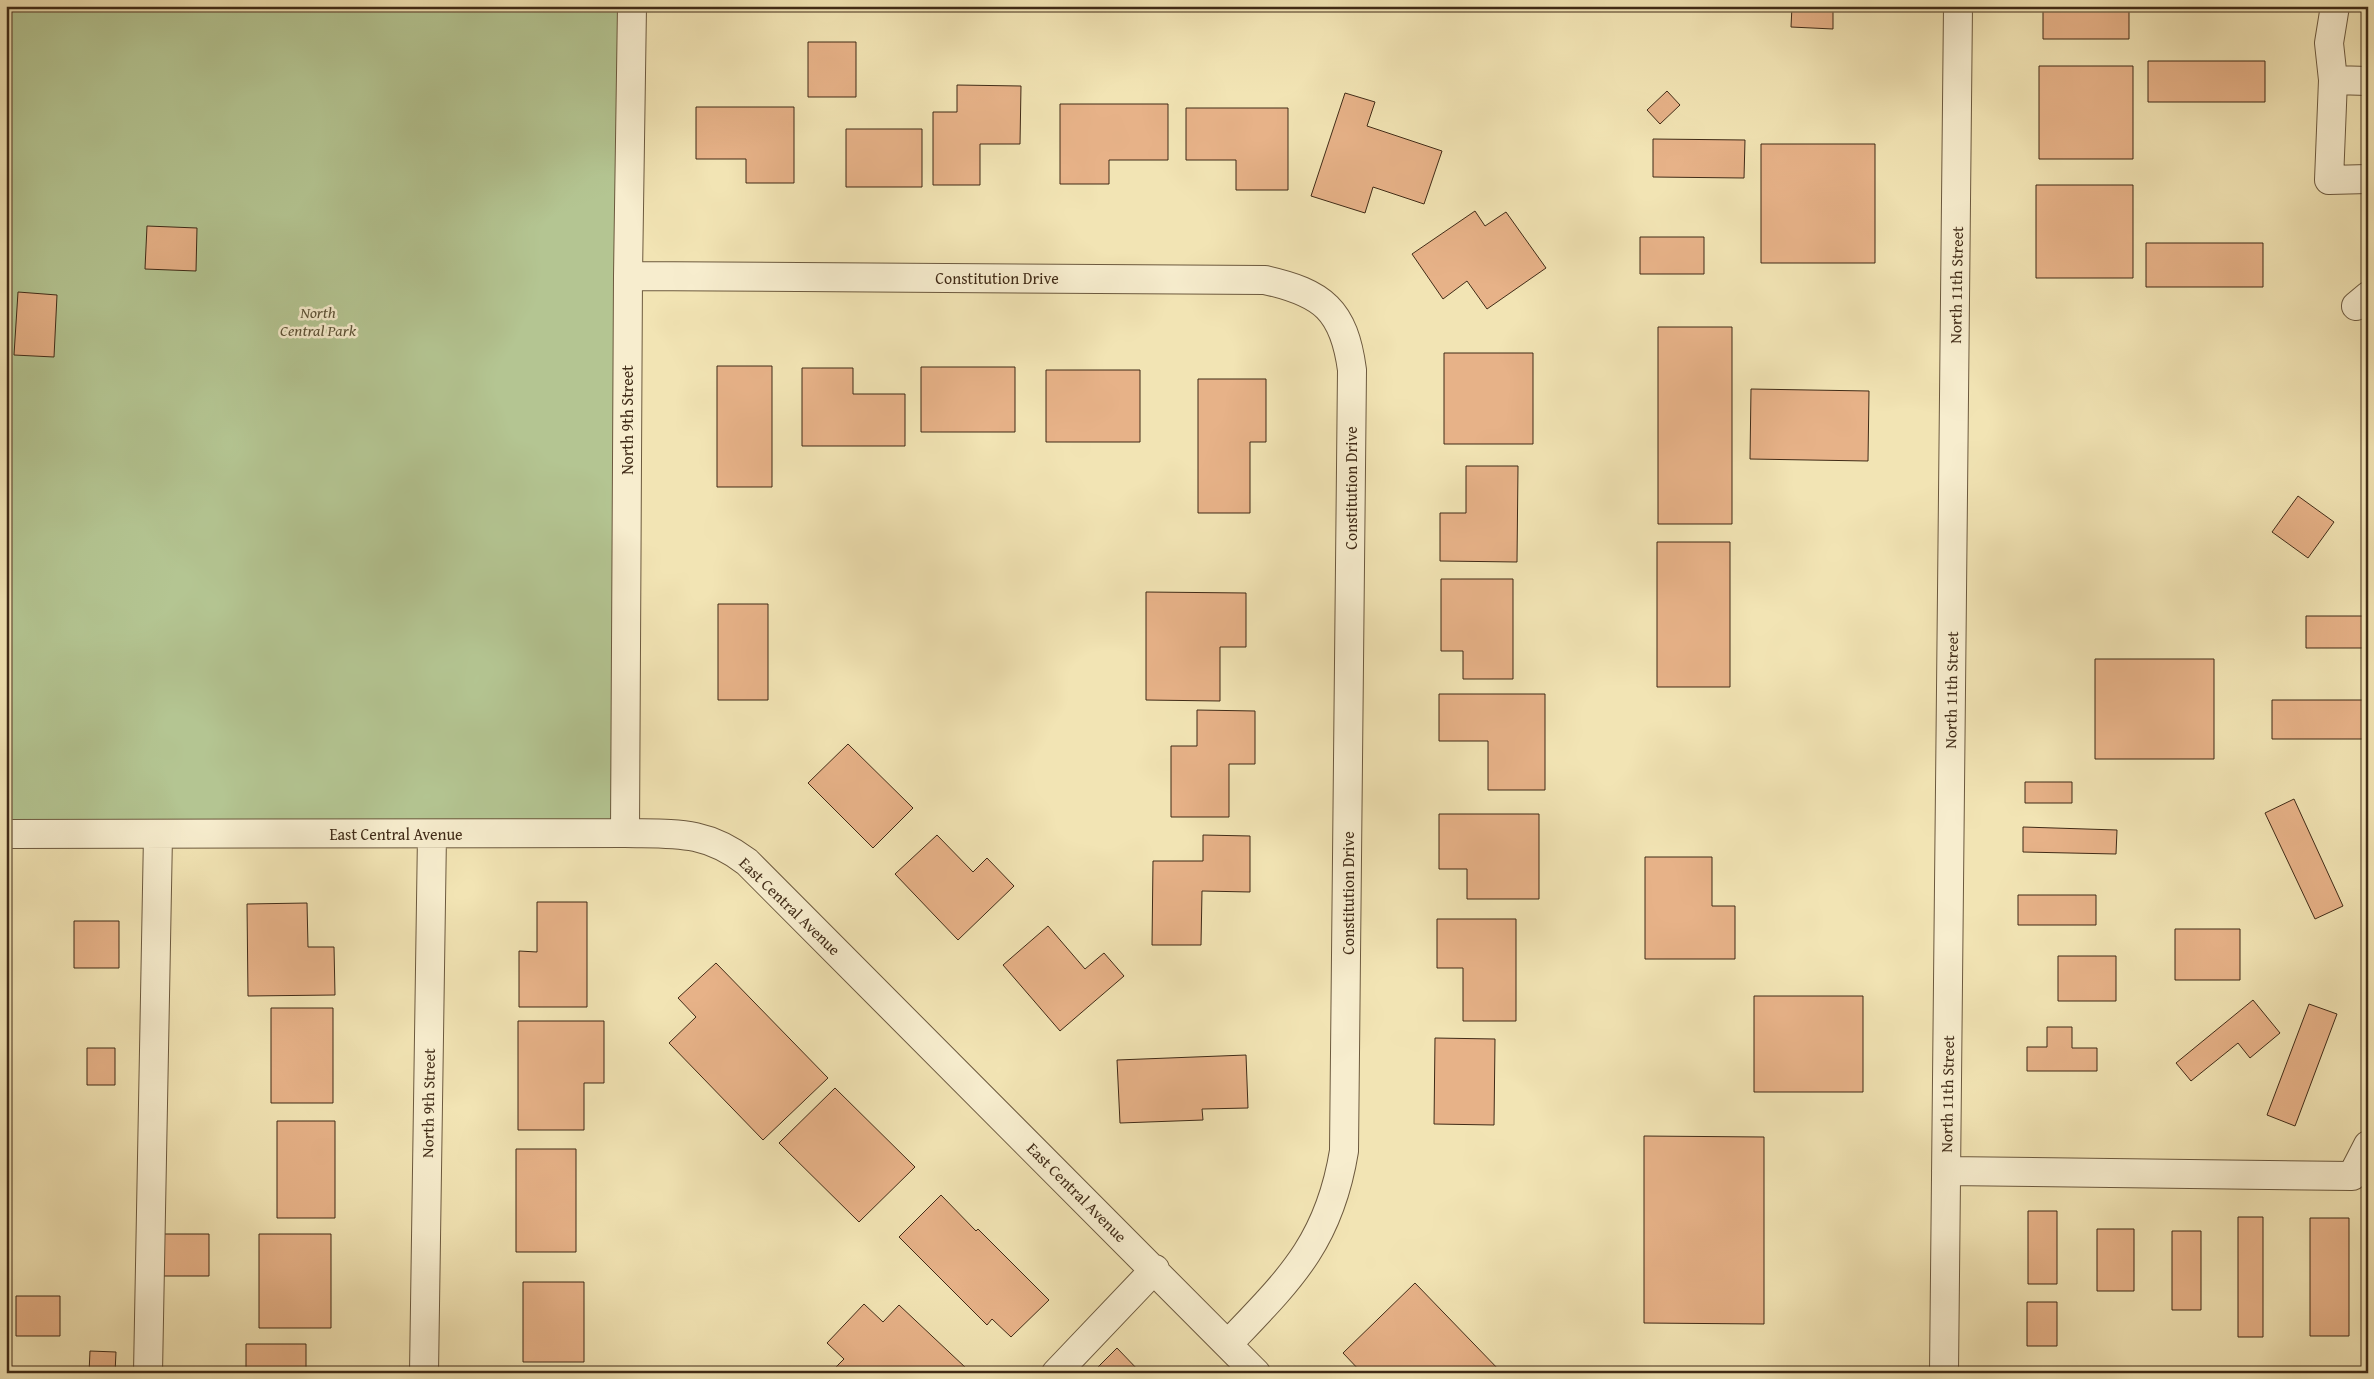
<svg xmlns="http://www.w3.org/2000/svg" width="2374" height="1379" font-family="'Gentium Book Plus',serif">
<rect width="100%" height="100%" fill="#f2e4b4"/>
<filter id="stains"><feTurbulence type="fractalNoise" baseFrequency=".004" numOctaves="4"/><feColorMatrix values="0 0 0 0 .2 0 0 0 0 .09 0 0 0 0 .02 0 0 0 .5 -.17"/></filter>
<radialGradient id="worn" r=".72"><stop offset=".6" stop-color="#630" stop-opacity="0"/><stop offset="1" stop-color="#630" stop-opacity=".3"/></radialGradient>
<!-- green -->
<path fill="#b4c592" stroke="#7a7854" d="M6,6H634L625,833H6Z"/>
<!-- building -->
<path fill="#e7b288" stroke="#402b17" d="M1792,6H1833V29L1791,27Z
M2043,6H2129V39H2043Z
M808,42H856V97H808Z
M2148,61H2265V102H2148Z
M2039,66H2133V159H2039Z
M957,85L1021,86L1020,144H980V185H933V112H957Z
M1667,91L1680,105L1660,124L1647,110Z
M1345,93L1375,102L1367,126L1442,151L1424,204L1373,187L1365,213L1311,196Z
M1060,104H1168V160H1109V184H1060Z
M696,107H794V183H746V159H696Z
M1186,108H1288V190H1236V160H1186Z
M846,129H922V187H846Z
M1653,139L1745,140L1744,178L1653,177Z
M1761,144H1875V263H1761Z
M2036,185H2133V278H2036Z
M1475,211L1485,226L1506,212L1546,268L1487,309L1467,281L1443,299L1412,254Z
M147,226L197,228L196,271L145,269Z
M1640,237H1704V274H1640Z
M2146,243H2263V287H2146Z
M18,292L57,295L54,357L14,355Z
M1658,327H1732V524H1658Z
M1444,353H1533V444H1444Z
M717,366H772V487H717Z
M921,367H1015V432H921Z
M802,368H853V394H905V446H802Z
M1046,370H1140V442H1046Z
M1198,379H1266V442H1250V513H1198Z
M1751,389L1869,391L1868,461L1750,459Z
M1466,466H1518L1517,562L1440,561V513H1466Z
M2298,496L2334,522L2308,558L2272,532Z
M1657,542H1730V687H1657Z
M1441,579H1513V679H1463V651H1441Z
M1146,592L1246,593V647H1220V701L1146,700Z
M718,604H768V700H718Z
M2306,616H2368V648H2306Z
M2095,659H2214V759H2095Z
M1439,694H1545V790H1488V741H1439Z
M2272,700H2366V739H2272Z
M1197,710L1255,711V764H1229V817H1171V746H1197Z
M848,744L913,808L873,848L808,783Z
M2025,782H2072V803H2025Z
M2294,799L2343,906L2315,919L2265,813Z
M1439,814H1539V899H1467V869H1439Z
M2023,827L2117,830L2116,854L2023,852Z
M937,835L973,872L987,858L1014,886L958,940L895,874Z
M1203,835L1250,836V892L1202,891L1201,945H1152L1153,861H1203Z
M1645,857H1712V906H1735V959H1645Z
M2018,895H2096V925H2018Z
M6,900H8V999H6Z
M537,902H587V1007H519V951L537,952Z
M307,903L308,947H334L335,995L248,996L247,904Z
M1437,919H1516V1021H1463V968H1437Z
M74,921H119V968H74Z
M1048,926L1085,969L1104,953L1124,976L1060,1031L1003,965Z
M2175,929H2240V980H2175Z
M2058,956H2116V1001H2058Z
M716,963L828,1078L763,1140L669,1043L696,1017L678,998Z
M1754,996H1863V1092H1754Z
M2253,1000L2280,1033L2250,1058L2238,1043L2191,1081L2176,1063Z
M2309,1004L2337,1014L2295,1126L2267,1115Z
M271,1008H333V1103H271Z
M518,1021H604V1083H584V1130H518Z
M2047,1027H2072V1048H2097V1071H2027V1047H2047Z
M1435,1038L1495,1039L1494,1125L1434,1124Z
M87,1048H115V1085H87Z
M1246,1055L1248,1108L1202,1109L1203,1120L1120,1123L1117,1060Z
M835,1088L915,1167L859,1222L779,1143Z
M277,1121H335V1218H277Z
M6,1122H7V1220H6Z
M1644,1136L1764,1137V1324L1644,1323Z
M516,1149H576V1252H516Z
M941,1195L976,1231L978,1229L1049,1300L1011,1337L992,1319L987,1325L899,1237Z
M2028,1211H2057V1284H2028Z
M2238,1217H2263V1337H2238Z
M2310,1218H2349V1336H2310Z
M2097,1229H2134V1291H2097Z
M2172,1231H2201V1310H2172Z
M160,1234H209V1276H160Z
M259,1234H331V1328H259Z
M523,1282H584V1362H523Z
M1415,1283L1502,1373H1362L1343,1353Z
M16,1296H60V1336H16Z
M2027,1302H2057V1346H2027Z
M864,1304L883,1322L899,1305L966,1368L961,1373H830L844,1359L827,1343Z
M246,1344H306V1373H246Z
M1117,1348L1141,1373H1092Z
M90,1351L116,1352L115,1373H89Z"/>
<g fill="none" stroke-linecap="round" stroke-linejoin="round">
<!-- minor casing -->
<g stroke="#6c593e" stroke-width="30">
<path id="minor" d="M2333,80L2329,43L2335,6
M2368,81L2333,80L2329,180L2368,179
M628,276L1265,280C1323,293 1344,310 1352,370L1344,1151C1329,1243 1289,1280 1228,1344
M2356,306L2368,296
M625,833L628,276L632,6
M6,834L625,833C675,834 705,830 747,862L1256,1373
M1946,1171L2352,1176L2368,1145
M148,1373L158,835
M424,1373L432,834
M1056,1373L1155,1269
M1944,1373L1958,6"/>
</g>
<!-- minor -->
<use href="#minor" stroke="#f7edce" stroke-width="28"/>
</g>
<g text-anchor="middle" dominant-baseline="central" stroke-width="5" stroke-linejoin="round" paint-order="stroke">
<!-- street labels -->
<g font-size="16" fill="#402b17" stroke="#f7edce">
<text x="997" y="278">Constitution Drive</text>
<text transform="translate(1956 285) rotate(-89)">North 11th Street</text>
<text transform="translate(627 420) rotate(-90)">North 9th Street</text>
<text transform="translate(1351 488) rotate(-90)">Constitution Drive</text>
<text transform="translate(1951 690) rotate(-89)">North 11th Street</text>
<text x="396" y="834">East Central Avenue</text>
<text transform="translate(1348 893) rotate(-90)">Constitution Drive</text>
<text transform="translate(790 906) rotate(44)">East Central Avenue</text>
<text transform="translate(1947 1094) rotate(-89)">North 11th Street</text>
<text transform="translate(428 1103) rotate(-89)">North 9th Street</text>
<text transform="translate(1077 1192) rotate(45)">East Central Avenue</text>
</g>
<!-- park labels -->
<g font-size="16" font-style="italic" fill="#5d5236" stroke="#f7edce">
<text x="318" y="312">North<tspan x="318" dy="18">Central Park</tspan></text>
</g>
</g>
<!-- margin -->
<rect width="2374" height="1379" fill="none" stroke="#f2e4b4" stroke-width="25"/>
<rect x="8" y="8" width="2359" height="1364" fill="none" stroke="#402b17" stroke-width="2.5"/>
<rect x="12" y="12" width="2349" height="1354" fill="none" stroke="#402b17"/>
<rect width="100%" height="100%" filter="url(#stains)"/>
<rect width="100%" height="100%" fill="url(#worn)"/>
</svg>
